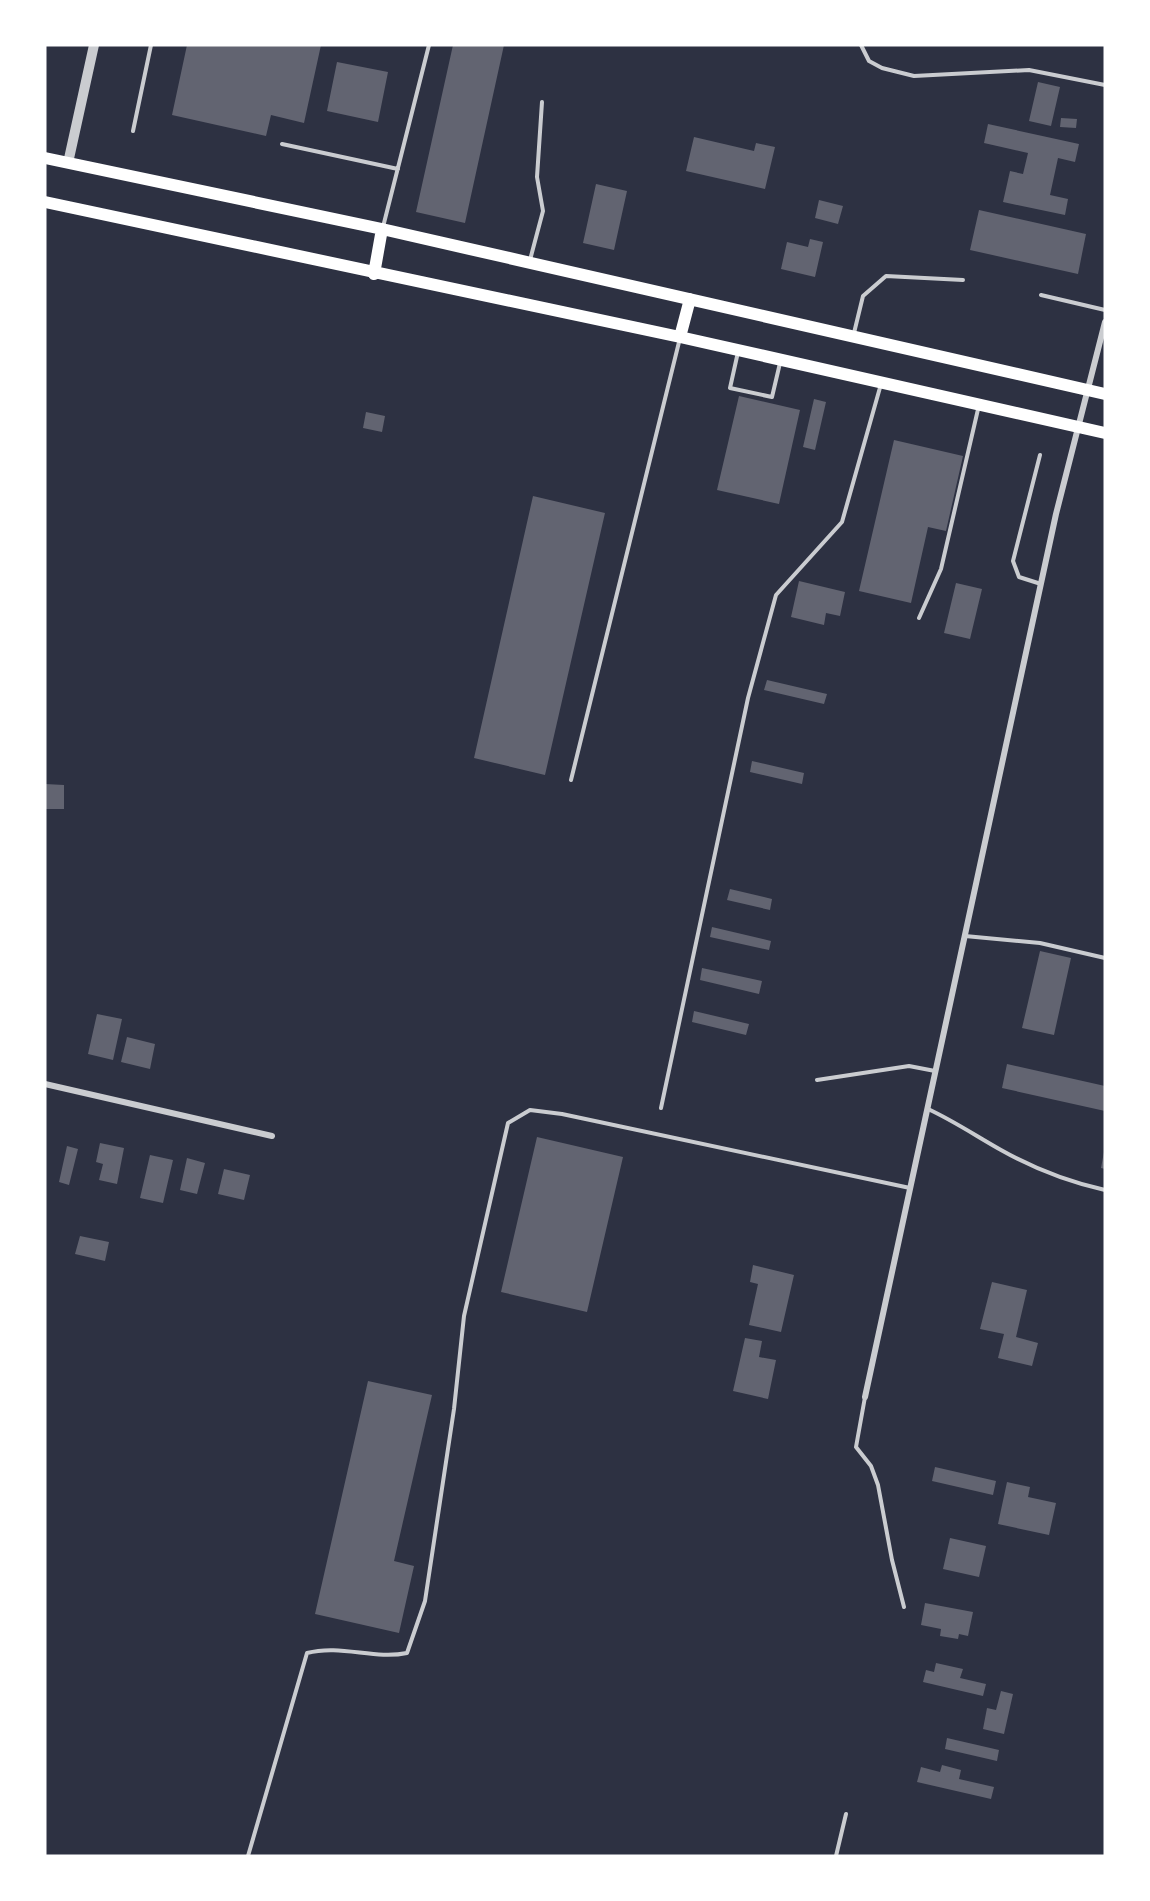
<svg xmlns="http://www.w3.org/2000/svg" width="1150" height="1901" font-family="'Nunito Sans',sans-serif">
<rect width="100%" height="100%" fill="#2d3142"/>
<!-- building -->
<path fill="#626471" d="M187,45H321L304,123L271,115L266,136L172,115Z
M453,45H504L465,223L416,212Z
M337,62L388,72L378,122L327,111Z
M1038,82L1060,87L1051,126L1029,121Z
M1061,118L1077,119L1076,128L1060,127Z
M988,124L1079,144L1075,162L1058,158L1050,195L1068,199L1065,215L1003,202L1010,171L1023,174L1028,153L984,143Z
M694,137L754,151L756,143L775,147L765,189L686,171Z
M596,184L627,191L614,250L583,243Z
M819,200L843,206L838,224L815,218Z
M979,210L1086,234L1078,274L970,250Z
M810,239L823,242L815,277L781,269L787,242L808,247Z
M739,396L800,410L779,504L717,490Z
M814,399L826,402L815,450L803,447Z
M366,412L385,416L382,432L363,428Z
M894,440L963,456L946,531L928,527L911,603L859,591Z
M533,496L605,513L545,775L474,758Z
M799,581L845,592L840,616L826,613L824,625L791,617Z
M956,583L982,589L970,639L944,633Z
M767,680L827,694L824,704L764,690Z
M752,761L804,773L802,784L750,772Z
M45,784L64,785V809H45Z
M730,889L772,899L770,910L727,900Z
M712,927L771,941L769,950L710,937Z
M1040,951L1071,958L1054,1035L1022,1028Z
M702,968L762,981L759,994L700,980Z
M694,1011L749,1024L746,1035L692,1022Z
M97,1014L122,1019L113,1060L88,1054Z
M127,1037L155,1044L150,1069L121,1062Z
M1007,1064L1105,1086V1111L1002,1088Z
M537,1137L623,1157L587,1312L501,1292Z
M100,1143L124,1148L117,1184L99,1180L103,1164L96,1162Z
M67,1146L78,1149L69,1185L59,1182Z
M1104,1152H1105V1169L1101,1168Z
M150,1155L173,1160L163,1203L140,1198Z
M187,1158L205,1163L197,1194L180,1190Z
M224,1169L250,1175L244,1200L218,1194Z
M80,1236L109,1242L105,1261L75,1254Z
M753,1265L794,1275L781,1332L749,1325L758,1284L750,1282Z
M992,1282L1027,1290L1016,1337L1038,1343L1032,1366L998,1358L1004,1334L980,1329Z
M745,1338L762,1341L759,1357L776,1360L768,1399L733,1391Z
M368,1381L432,1395L394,1561L414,1566L399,1633L315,1614Z
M935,1467L996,1481L993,1495L932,1481Z
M1007,1482L1030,1487L1028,1497L1056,1503L1049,1535L998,1524Z
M950,1538L986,1546L979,1577L943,1569Z
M925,1603L973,1612L968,1636L959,1634L958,1639L940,1636L941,1629L921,1625Z
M936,1663L963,1669L960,1678L986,1684L983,1696L923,1682L926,1670L934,1672Z
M1001,1691L1013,1694L1004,1734L983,1729L987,1708L996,1710Z
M947,1738L999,1750L997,1761L945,1749Z
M942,1765L961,1770L959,1779L994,1787L991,1799L917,1782L921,1767L940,1772Z"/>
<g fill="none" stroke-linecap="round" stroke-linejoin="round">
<!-- service -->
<path stroke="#caccd0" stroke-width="4" d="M861,45L869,61L882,68L914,76L1029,70L1105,85
M133,131L151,45
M282,144L398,169
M383,227L429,45
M530,260L543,211L537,177L542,102
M1041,295L1105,310
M854,333L863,296L886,276L963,280
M738,352L730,388L772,397L780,363
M1040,455L1013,561L1019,577L1041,584
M919,618L941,569L979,405
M571,780L680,338
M965,936L1040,943L1105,958
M817,1080L909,1066L935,1071
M661,1108L748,698L776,595L842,522L881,384
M928,1109C954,1121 976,1136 1001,1150C1033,1168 1069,1182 1105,1190
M865,1397L856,1447L871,1466L878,1485L892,1560L904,1607
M248,1856L307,1653C341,1644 374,1660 407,1653L425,1601L454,1409L464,1316L508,1123L530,1110L562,1114L910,1188
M836,1856L846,1814"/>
<!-- minor -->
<path stroke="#caccd0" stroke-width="6" d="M45,1084L272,1136
M865,1397L1056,514L1105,322"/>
<!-- tertiary -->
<path stroke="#caccd0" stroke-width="10" d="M68,163L94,45"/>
<!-- secondary -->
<path stroke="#fff" stroke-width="12" d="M45,158L382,229L1105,394
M45,202L680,337L1105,433
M374,274L382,229
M680,337L690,299"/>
</g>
<!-- border -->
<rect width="1150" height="1901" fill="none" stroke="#ffffff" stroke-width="93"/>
</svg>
